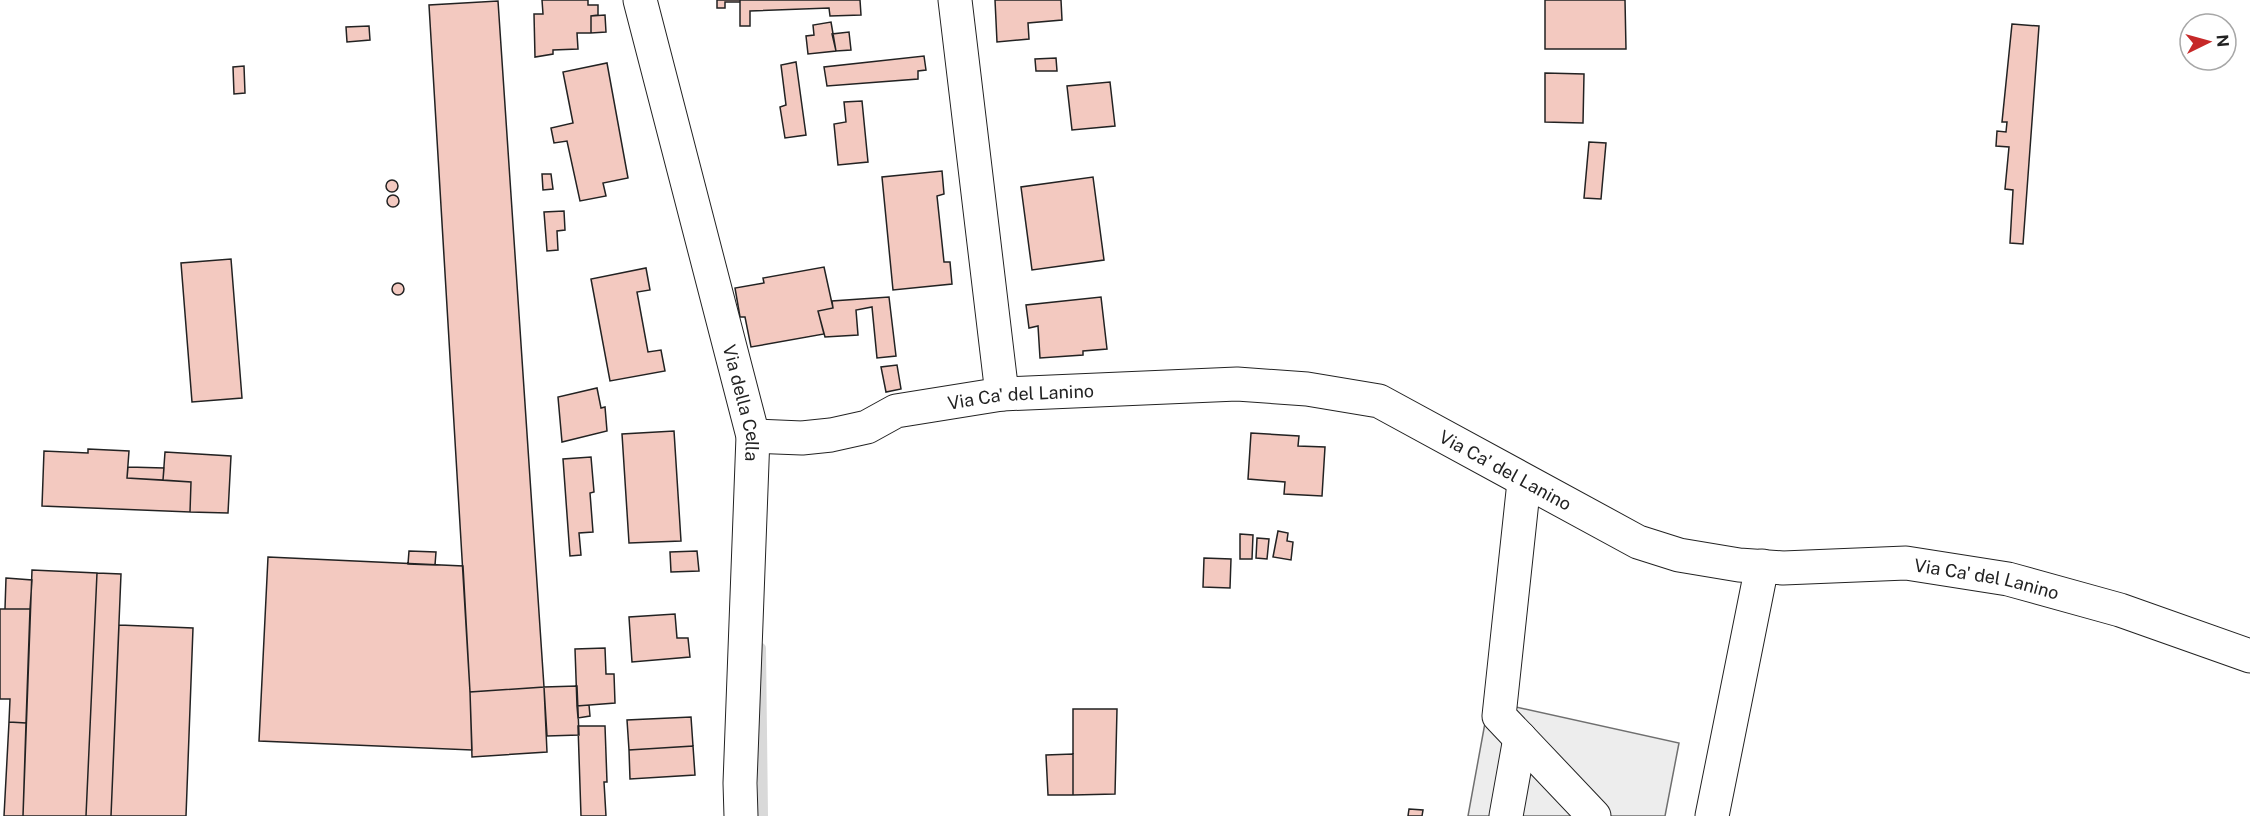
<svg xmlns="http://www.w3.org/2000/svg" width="2250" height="816" font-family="'Public Sans',sans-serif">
<rect width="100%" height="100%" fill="#fff"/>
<!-- parking -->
<path fill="#ededed" stroke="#6f6f6f" stroke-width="1.5" d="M1489,701L1679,743L1665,816H1468Z"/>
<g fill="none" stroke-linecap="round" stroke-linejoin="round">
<!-- stream -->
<path stroke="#d9d9d9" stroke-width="10" d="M761,648L763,816"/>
</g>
<!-- building -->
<path fill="#f3c9c0" stroke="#222" stroke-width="1.5" d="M542,0H588V5H598V15L591,16V33H577L578,49L553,50V54L535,57L534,14H543Z
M717,0H740V2H725V8H717Z
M740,0H860L861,15L830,16L829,8L750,11V26H740Z
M995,0H1061L1062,20L1028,23L1029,39L997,42Z
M1545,0H1625L1626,49H1545Z
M498,1L544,687L470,692L429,5Z
M605,15L606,32L591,33V16Z
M831,22L836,51L808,54L806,36L814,35L813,25Z
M2012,24L2039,26L2023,244L2010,243L2013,190L2005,189L2009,147L1996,146L1997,131L2006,132L2007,122H2002Z
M369,26L370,40L347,42L346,27Z
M849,32L851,50L836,51L832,34Z
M924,56L926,70L918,71V79L827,86L824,67Z
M1056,58L1057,71H1036L1035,59Z
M796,62L806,135L785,138L780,107L786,105L781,65Z
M607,63L628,178L603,183L606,196L580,201L567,141L554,143L551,128L573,123L563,72Z
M244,66L245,93L234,94L233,67Z
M1545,73L1584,74L1583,123L1545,122Z
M1110,82L1115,126L1072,130L1067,86Z
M862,101L868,162L838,165L834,124L846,122L844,102Z
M1589,142L1606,143L1601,199L1584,198Z
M942,171L944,194L937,196L944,262H950L952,284L893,290L882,177Z
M542,174H551L553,189L543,190Z
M1093,177L1104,260L1032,270L1021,187Z
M386 186a6 6 0 1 1 12 0a6 6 0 1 1-12 0Z
M387 201a6 6 0 1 1 12 0a6 6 0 1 1-12 0Z
M564,211L565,230L557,231L558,250L547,251L544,212Z
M231,259L242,398L192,402L181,263Z
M824,267L833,308L818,311L824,334L751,347L745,317H740L735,288L764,283L763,278Z
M646,268L650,290L637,292L648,352L661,350L665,371L610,381L591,279Z
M392 289a6 6 0 1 1 12 0a6 6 0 1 1-12 0Z
M889,297L896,356L877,358L872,307L856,310L858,335L825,337L818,311L833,308L832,301Z
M1101,297L1107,349L1083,351V355L1040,358L1038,326L1029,328L1026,305Z
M897,365L901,389L886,392L881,367Z
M597,388L601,408L605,407L607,431L562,442L558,397Z
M674,431L681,541L629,543L622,434Z
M1251,433L1299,436L1298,446L1325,447L1322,496L1284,494L1285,482L1248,479Z
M88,449L129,451L127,478L191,482L190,512L42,506L44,451L88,453Z
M165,452L231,456L228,513L190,512L191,482L163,480Z
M591,457L594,492L590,493L593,532L579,533L581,555L570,556L563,459Z
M128,467L164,468L163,480L127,478Z
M1278,531L1288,533L1287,541L1293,542L1291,560L1273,557Z
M1240,534L1253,535L1252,559H1240Z
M1257,538L1269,539L1267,559L1256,558Z
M409,551L436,552L435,565L408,564Z
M697,551L699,571L671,572L670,552Z
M268,557L463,566L470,692L472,750L259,741Z
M1204,558L1231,559L1230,588L1203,587Z
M32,570L97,573L86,816H23Z
M97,573L121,574L111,816H86Z
M6,578L32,580L30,609H5Z
M0,609H30L26,723L9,722L10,699H0Z
M675,614L677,638H688L690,657L632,662L629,617Z
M119,625L193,628L186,816H111Z
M605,648L606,674H614L615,703L577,706L575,649Z
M577,686L579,735L547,736L544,687Z
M544,687L547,752L472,757L470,692Z
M589,705L590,716L578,718L577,706Z
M1073,709H1117L1115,794L1073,795Z
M691,717L693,746L629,750L627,720Z
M9,722L26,723L23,816H4Z
M578,726H605L607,782H604L606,816H581Z
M693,746L695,775L630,779L629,750Z
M1073,754V795H1048L1046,755Z
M1409,809L1423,810L1422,816H1408Z"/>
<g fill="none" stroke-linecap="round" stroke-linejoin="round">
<!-- minor casing -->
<g stroke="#222" stroke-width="35">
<g id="minor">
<path id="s1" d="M640,0L753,436L740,783L741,816"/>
<path d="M955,0L1002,394"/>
<path id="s2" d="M753,436L802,438L831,435L867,427L896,411L1002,394L1237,384L1307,389L1379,401L1638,542L1679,555L1739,565L1783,568L1906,563L2008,579L2120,610L2250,656"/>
<path d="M1524,482L1499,716L1594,816"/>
<path d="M1506,816L1520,738"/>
<path d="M1712,816L1762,566"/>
</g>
</g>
<!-- minor -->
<use href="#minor" stroke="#fff" stroke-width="33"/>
</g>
<g text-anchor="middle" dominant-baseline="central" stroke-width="4.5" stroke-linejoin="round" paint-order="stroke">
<!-- street labels -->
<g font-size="18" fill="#222" stroke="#fff">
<text stroke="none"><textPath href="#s2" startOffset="274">Via Ca' del Lanino</textPath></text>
<text stroke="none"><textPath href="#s1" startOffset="416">Via della Cella</textPath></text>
<text stroke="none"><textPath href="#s2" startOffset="778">Via Ca' del Lanino</textPath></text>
<text stroke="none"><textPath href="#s2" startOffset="1282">Via Ca' del Lanino</textPath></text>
</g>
</g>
<!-- north arrow -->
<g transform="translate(2208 42) rotate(85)"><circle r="28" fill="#ffffff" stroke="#a7a7a7" stroke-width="1.5"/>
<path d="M0-4.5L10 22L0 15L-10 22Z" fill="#c62828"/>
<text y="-9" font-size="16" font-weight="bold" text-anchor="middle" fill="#222222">N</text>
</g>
</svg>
